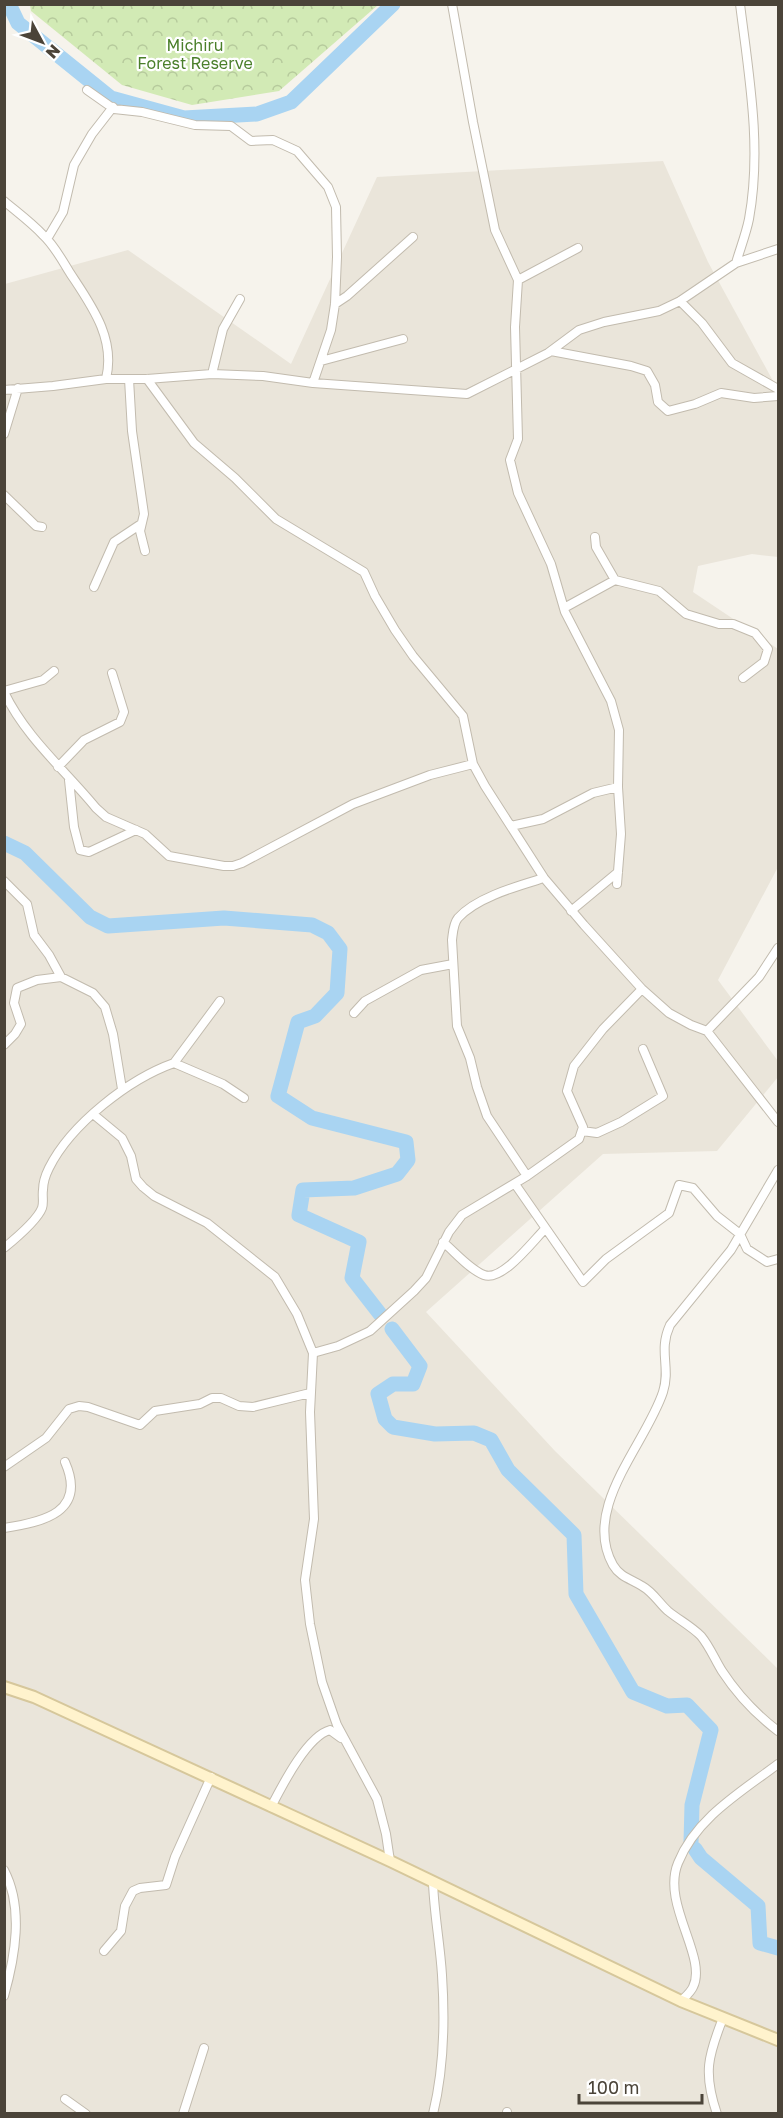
<svg xmlns="http://www.w3.org/2000/svg" width="783" height="2118" font-family="'Golos Text',sans-serif">
<defs>
<pattern id="forest-crowns" width="20" height="18" patternUnits="userSpaceOnUse" patternTransform="scale(1.5)"><rect width="20" height="18" fill="#d2eab5"/><path d="M2 6a3 3 0 1 1 6 0M12 15a3 3 0 1 1 6 0" fill="none" stroke="#b6ca9c"/></pattern>
</defs>
<rect width="100%" height="100%" fill="#f6f3ec"/>
<!-- residential -->
<path fill="#eae5da" d="M663,161L708,262L778,390V557L752,554L698,566L693,592L778,649V867L718,980L778,1061V1077L717,1151L603,1154L426,1312L555,1451L778,1669V2113L5,2114V284L128,250L291,364L377,177Z"/>
<!-- forest -->
<path fill="url(#forest-crowns)" d="M30,5V4L378,5L279,91L192,105L122,85L31,11Z"/>
<g fill="none" stroke-linecap="round" stroke-linejoin="round">
<!-- river -->
<path stroke="#a9d4f2" stroke-width="15" d="M9,4L18,23L111,98L184,118L257,114L291,102L393,4
M4,843L25,853L90,917L108,926L224,918L312,925L328,933L340,949L337,993L315,1016L298,1022L278,1096L312,1118L406,1142L408,1160L397,1174L354,1188L303,1190L299,1215L359,1242L352,1278L380,1314
M392,1329L420,1366L413,1384H393L378,1394L385,1419L393,1427L435,1434L474,1433L491,1440L508,1470L574,1535L576,1594L633,1692L667,1706L687,1705L711,1730L692,1805L691,1842
M695,1849L701,1858L758,1906L760,1943L778,1948"/>
<!-- minor casing -->
<g stroke="#c2bbae" stroke-width="10">
<path id="minor" d="M452,4L473,122L495,230L518,280
M87,90L114,109L142,112L195,125L231,126L251,141L273,140L297,151L328,187L336,207L337,257L335,304L331,330L313,383
M4,201C17,212 32,223 43,235C54,245 62,260 70,273C91,305 116,338 106,379
M47,239L63,212L74,165L92,134L113,107
M578,248L518,280L515,327L518,439L510,460L518,493L551,564L565,612L611,701L619,730L618,787L621,834L617,884
M736,263C740,249 746,234 749,219C762,148 749,76 740,4
M680,301L702,323L732,363L778,389
M335,304L347,296L413,237
M551,351L631,366L647,371L655,385L658,402L668,411L695,404L721,393L754,398L778,396
M321,361L403,339
M212,374L223,329L240,299
M129,379L132,431L144,514L140,531L145,551
M147,379L194,443L235,478L276,519L364,572L375,596L395,630L413,656L463,716L473,764L485,786L544,878L584,925L642,989L669,1013L691,1025L707,1031L778,1122
M4,390L53,386L106,379H147L212,374L263,376L313,383L467,394L548,353L579,330L604,322L659,311L680,301L736,263L778,249
M4,434L18,388
M4,495L36,526L42,527
M595,537L596,547L615,580
M94,587L114,542L141,524
M564,608L615,580L659,591L686,614L719,624H733L755,633L768,649L764,662L743,678
M4,691L43,680L54,671
M4,692C26,738 65,770 96,808L106,817L145,834L169,856L224,866H233L242,863L353,804L430,775L473,764
M58,767L84,740L120,722L124,712L112,673
M69,780L74,827L80,850L89,852L136,830
M511,826L543,819L593,793L618,787
M4,881L27,904L34,935L49,955L61,977
M571,911L618,872
M354,1013L365,1001L421,970L453,964
M707,1031L759,977L778,948
M4,1045L15,1034L21,1024L14,1003L17,988L37,980L61,977L93,993L105,1007L113,1034L122,1089
M174,1063L220,1001
M93,1114L122,1138L131,1156L136,1179L143,1187L154,1196L207,1223L275,1277L297,1314L313,1353L310,1412L314,1519L305,1580L310,1624L322,1682L337,1725L377,1799L386,1834L390,1861
M582,1131L597,1133L621,1122L663,1096L643,1049
M778,1170L731,1250L670,1325C658,1351 671,1367 663,1392C646,1444 581,1508 613,1565C620,1577 631,1579 642,1586C653,1592 659,1603 668,1611C679,1620 691,1626 701,1636C710,1647 715,1660 722,1671C737,1694 757,1715 778,1731
M527,1176L487,1116L477,1087L470,1058L457,1026L452,940C453,933 453,924 458,918C477,897 518,886 544,878
M515,1184L583,1282L606,1259L669,1213L679,1185L693,1188L717,1216L740,1234L747,1249L767,1262L778,1259
M443,1242C455,1252 469,1269 484,1275C502,1282 532,1242 545,1229
M4,1248C15,1239 37,1221 42,1208C44,1203 42,1195 43,1190C43,1183 46,1174 49,1168C71,1124 129,1079 174,1063L223,1084L244,1098
M313,1353L338,1346L370,1331L414,1291L426,1278L449,1232L462,1215L527,1176L579,1139L583,1127L567,1091L574,1066L603,1029L642,989
M4,1467L46,1438L69,1409L79,1406L88,1407L140,1425L155,1411L200,1404L212,1398H221L239,1406L253,1407L310,1393
M4,1528C44,1522 87,1512 65,1462
M271,1807C282,1786 307,1736 330,1730L341,1738
M4,1870C24,1908 15,1957 4,1996
M104,1951L121,1931L125,1906L133,1891L140,1888L166,1885L175,1857L211,1777
M681,2001C685,1997 691,1992 693,1987C708,1957 661,1904 678,1863C696,1818 741,1792 778,1764
M65,2099L86,2114
M507,2112V2114
M183,2114L204,2048
M433,2114C444,2069 445,2020 442,1975C440,1943 434,1913 433,1882
M717,2114C703,2073 708,2056 723,2018"/>
</g>
<!-- secondary casing -->
<g stroke="#d6c79b" stroke-width="14">
<path id="secondary" d="M4,1687L34,1697L390,1861L681,2001L778,2040"/>
</g>
<!-- minor -->
<use href="#minor" stroke="#fff" stroke-width="8"/>
<!-- secondary -->
<use href="#secondary" stroke="#fff3cd" stroke-width="10"/>
</g>
<g text-anchor="middle" dominant-baseline="central" stroke-width="4.5" stroke-linejoin="round" paint-order="stroke">
<!-- park labels -->
<g font-size="16" fill="#4a7f2a" stroke="#fff">
<text x="195" y="45">Michiru<tspan x="195" dy="18">Forest Reserve</tspan></text>
</g>
</g>
<!-- border -->
<rect width="783" height="2118" fill="none" stroke="#4b4439" stroke-width="12"/>
<!-- north arrow -->
<g transform="translate(42 42) rotate(131)" stroke="#ffffff" stroke-width="4.5" paint-order="stroke">
<path d="M0-4.5L10 22L0 15L-10 22Z" fill="#4b4439"/>
<text y="-9" font-size="16" font-weight="bold" text-anchor="middle" fill="#4b4439">N</text>
</g>
<!-- scale -->
<path d="M579 2094v9h123v-9" fill="none" stroke="#4b4439" stroke-width="3"/>
<text x="588" y="2094" font-size="18" fill="#4b4439" stroke="#ffffff" stroke-width="4.5" paint-order="stroke">100 m</text>
</svg>
